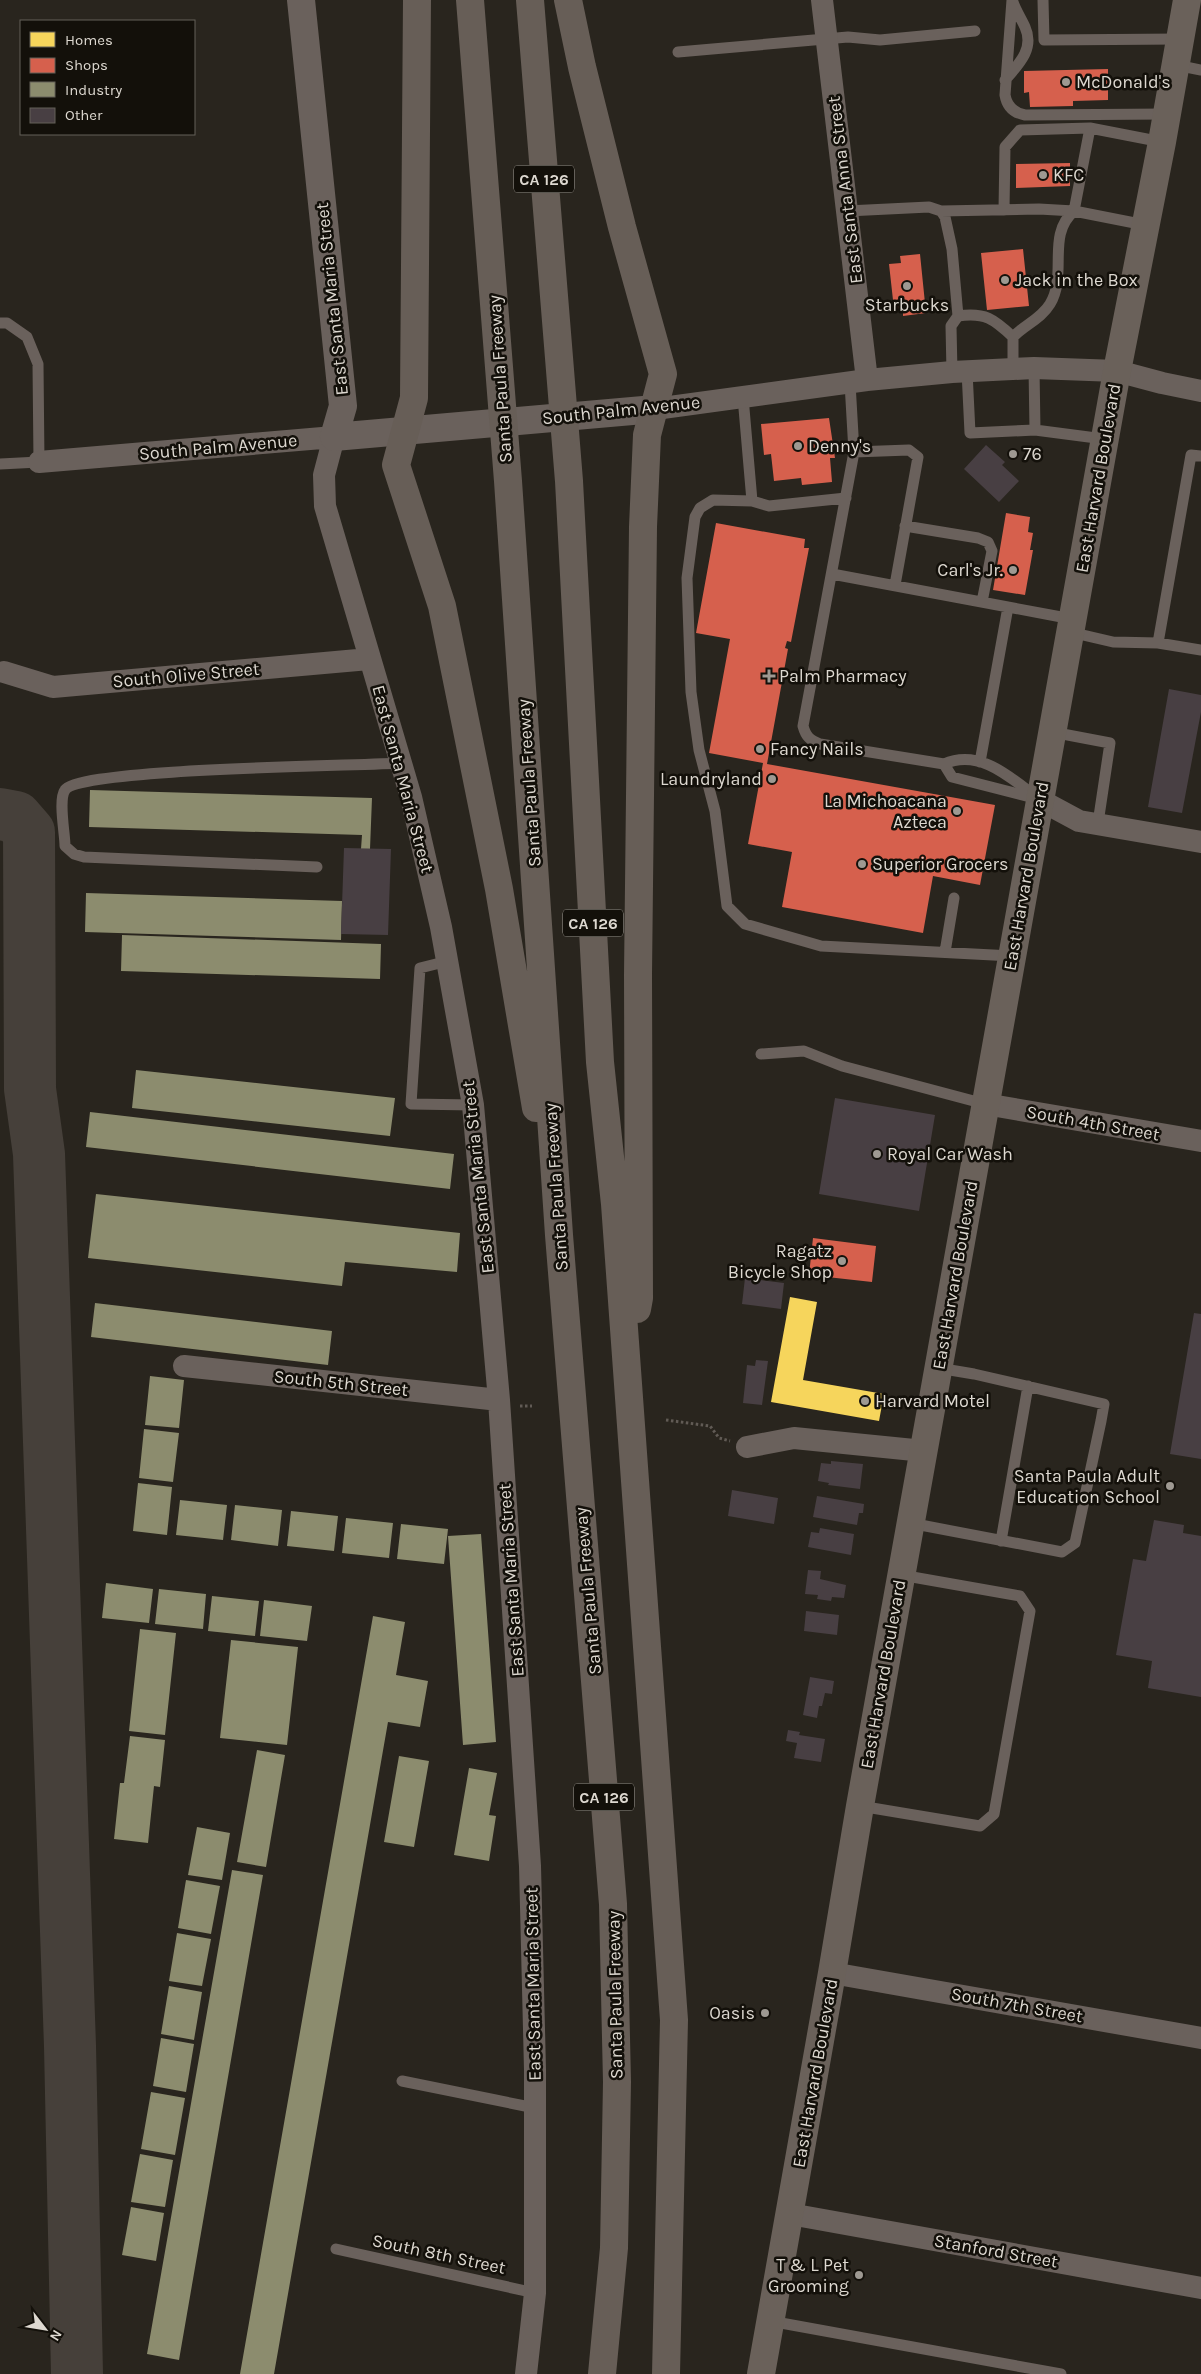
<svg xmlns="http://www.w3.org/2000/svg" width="1201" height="2374" font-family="Karla,sans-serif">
<rect width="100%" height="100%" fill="#29251e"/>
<!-- homes -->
<path fill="#f6d55c" d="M790,1297L817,1302L803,1380L884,1394L879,1421L771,1402Z"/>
<!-- shops -->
<path fill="#d6604d" d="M1108,69V100L1073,101V106L1030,107L1029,92L1024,93V71Z
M1070,163V186L1016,188V164Z
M1023,249L1029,306L987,310L981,253Z
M920,254L926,313L903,316V308L894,309L889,264L901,263L900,256Z
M829,418L835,458H830L832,482L802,485L801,478L774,481L771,454L764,455L761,424Z
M1006,513L1030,517L1028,532L1033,533L1030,550H1033L1025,595L993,590Z
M716,523L805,539L804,548H809L791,642L787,641L785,648L788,649L767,764L995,805L980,885L933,876L923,933L782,907L792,852L748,844L763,763L709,753L730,639L696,633Z
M813,1238L876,1246L872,1282L809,1275Z"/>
<!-- industry -->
<path fill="#8c8c6e" d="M90,790L372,798L370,849H361L362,835L89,827Z
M86,893L342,901L341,940L85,932Z
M122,935L381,944L380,979L121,971Z
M136,1070L395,1098L390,1136L132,1108Z
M90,1112L454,1154L450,1189L86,1147Z
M96,1194L460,1233L457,1272L345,1262L342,1286L88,1258Z
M95,1303L332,1331L328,1365L91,1337Z
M150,1376L184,1380L179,1428L145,1425Z
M144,1429L179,1433L173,1482L139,1478Z
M138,1483L172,1487L167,1535L133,1531Z
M180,1500L227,1505L223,1540L176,1535Z
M235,1505L282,1510L278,1546L231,1540Z
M291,1511L338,1516L334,1551L287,1546Z
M346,1518L393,1523L389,1558L342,1553Z
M401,1524L448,1529L444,1564L397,1559Z
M481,1534L496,1742L463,1745L448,1536Z
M106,1583L153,1589L149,1623L102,1618Z
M159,1589L206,1594L203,1629L155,1624Z
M212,1596L259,1601L255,1636L208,1631Z
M264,1600L312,1606L307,1641L260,1636Z
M373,1616L405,1622L396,1675L428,1681L420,1727L388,1722L274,2374H240Z
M140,1629L176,1633L165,1735L129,1731Z
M231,1640L298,1647L287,1745L220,1738Z
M130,1736L165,1740L160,1787L154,1786L148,1843L114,1839L120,1783H124Z
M257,1750L285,1755L266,1867L237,1862Z
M399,1756L429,1761L414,1847L384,1842Z
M469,1768L497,1773L489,1815L496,1816L489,1861L454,1855Z
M197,1827L230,1833L222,1880L188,1875Z
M232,1870L263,1875L179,2360L147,2354Z
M186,1880L220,1886L211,1934L178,1928Z
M177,1933L211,1939L202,1986L169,1981Z
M169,1986L202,1992L194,2040L161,2034Z
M161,2038L194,2044L186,2092L153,2086Z
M151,2092L185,2098L175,2155L141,2149Z
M140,2154L173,2160L165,2207L131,2202Z
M131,2207L164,2213L156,2261L122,2255Z"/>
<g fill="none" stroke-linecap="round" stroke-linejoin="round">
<!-- taxiway -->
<path stroke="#46403a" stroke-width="52" d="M0,814L16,817L29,832L30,1089L39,1154L70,2046L77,2374"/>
</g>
<!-- building -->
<path fill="#483f43" d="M986,445L1005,462L1002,465L1019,481L999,502L964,469Z
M1169,689L1201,695V712L1182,813L1148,807Z
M344,848L391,849L388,935L341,934Z
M835,1098L935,1115L919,1211L819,1194Z
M745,1278L784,1283L781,1309L742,1304Z
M1194,1313L1201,1314V1459L1170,1454Z
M756,1360L768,1361L762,1405L743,1403L747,1365L755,1366Z
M831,1461L863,1464L860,1489L828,1485L829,1483L818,1481L821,1463L831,1464Z
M732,1490L778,1498L774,1524L728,1516Z
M817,1496L864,1504L863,1513H859L857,1525L813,1517Z
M1154,1520L1184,1525L1183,1533L1201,1536V1697L1148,1688L1152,1661L1116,1655L1133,1559L1146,1561Z
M820,1528L854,1534L851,1555L808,1547L811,1532L819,1533Z
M808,1570L821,1571L820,1579L846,1585L844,1598L832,1597L831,1601L817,1599L818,1595L805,1594Z
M806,1611L839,1615L837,1635L804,1631Z
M810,1677L834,1681L832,1694L825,1693L822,1706H819L817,1718L803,1715Z
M788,1730L800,1732L799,1735L825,1739L821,1762L794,1758L797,1743L786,1741Z"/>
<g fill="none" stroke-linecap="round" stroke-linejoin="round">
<!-- path -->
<path stroke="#615b55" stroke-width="3" stroke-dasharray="2.5 2.5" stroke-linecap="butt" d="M520,1406H532
M666,1420L710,1426L719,1438L730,1441"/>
<!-- service -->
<path stroke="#6a615c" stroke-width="11" d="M1012,0L1005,95C1007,107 1014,113 1025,115L1167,114
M1043,0L1044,40L1180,39
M678,52L848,37L880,40L975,31
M1176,65L1201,70
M1005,80C1018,65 1035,49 1025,27C1021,18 1016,11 1013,2
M1004,210L1005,147L1020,130L1090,128
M847,211L929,207L941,211L945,217L952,249L958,316L951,326L952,372
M941,211L1039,209L1074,211L1090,128L1162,142
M958,316C985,312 994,319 1013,337
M0,323H7L27,337L38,364L39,462L0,464
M1034,368L1035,430
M1013,369V337C1024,325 1041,319 1050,304C1068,274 1046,235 1074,211L1145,225
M967,371L970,433L1035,430L1104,439
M850,383L854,452L803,726C806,737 810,740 820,744L944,764C980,748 1011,778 1039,799
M743,397L752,501
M854,452L909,450L918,457L895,585
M846,498L769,506L752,501L713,500L700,508L695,517L687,578L691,692L699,750L715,811L727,906L745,924L821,946L1012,956
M905,526L978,538L988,542L992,551L982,602
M832,574L1072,619
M1070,632L1113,642L1158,643L1201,650
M1158,643L1191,455L1201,456
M1052,732L1110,743L1098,823
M980,762L1008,607
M944,764L952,777L1034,798
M317,867L84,857L74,854L65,846C65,833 58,800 65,790C79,768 358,766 401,763
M945,952L954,898
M448,961L420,968L411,1104L473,1105
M761,1054L804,1051L842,1066L985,1104
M910,1523L1062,1552L1075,1543L1101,1421L1104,1404L974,1374L938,1368
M1001,1541L1028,1386
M860,1806L980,1826L994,1814L1030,1611L1020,1596L901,1575
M402,2081L535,2108
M336,2249L535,2293
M770,2321L1061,2374"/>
<!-- minor -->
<path stroke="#6a615c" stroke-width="22" d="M822,0L867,380
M655,409L867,380L952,372L1034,368L1117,371L1162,383L1201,391
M39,462L334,437L324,475L325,506L411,797L441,927L473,1105L499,1400L530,1866L535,2070V2293L526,2374
M4,672L53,687L369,659
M1040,800L1079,821L1201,842
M985,1104L1201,1141
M184,1366L499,1400
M747,1447L794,1438L924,1451
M832,1973L1201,2038
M790,2214L1201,2288"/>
<!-- tertiary -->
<path stroke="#6a615c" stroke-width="28" d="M301,0L343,406L334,437L655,409"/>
<!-- primary -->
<path stroke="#6a615a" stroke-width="28" d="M761,2374L832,1973L860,1806L1117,371L1162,142L1187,0"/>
<!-- motorway -->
<path stroke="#675e57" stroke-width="28" d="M417,0L414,398L396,465L442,606L499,889L536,1108
M470,0L508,481L559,1235L613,1904L617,2082L614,2248L602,2374
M530,0L569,481L600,1062L615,1204L674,2020L666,2374
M568,0L582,67L622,227L663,374L647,435L643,527L638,975L639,1298L637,1309"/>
</g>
<!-- markers -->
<g fill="#9e9992" stroke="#13100a" stroke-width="2">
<circle cx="1066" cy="82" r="5"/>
<circle cx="1043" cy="175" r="5"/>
<circle cx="1005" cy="280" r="5"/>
<circle cx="907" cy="286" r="5"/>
<circle cx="798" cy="446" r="5"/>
<circle cx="1013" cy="454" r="5"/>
<circle cx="1013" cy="570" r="5"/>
<path d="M766.5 668.5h5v5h5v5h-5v5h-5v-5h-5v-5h5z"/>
<circle cx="760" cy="749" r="5"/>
<circle cx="772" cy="779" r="5"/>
<circle cx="957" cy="811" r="5"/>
<circle cx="862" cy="864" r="5"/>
<circle cx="877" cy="1154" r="5"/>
<circle cx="842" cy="1261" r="5"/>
<circle cx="865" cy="1401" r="5"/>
<circle cx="1170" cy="1486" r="5"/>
<circle cx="765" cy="2013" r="5"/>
<circle cx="859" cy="2275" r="5"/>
</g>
<g text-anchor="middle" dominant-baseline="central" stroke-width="5" stroke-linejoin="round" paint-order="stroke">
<!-- shield labels -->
<g fill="#13100a" stroke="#a09c95" stroke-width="1">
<rect x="514" y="165.5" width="60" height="27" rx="4"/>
<rect x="563" y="909.5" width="60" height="27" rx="4"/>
<rect x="574" y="1783.5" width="60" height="27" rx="4"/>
</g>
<g font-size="16" font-weight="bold" fill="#ddd8d0">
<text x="544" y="179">CA 126</text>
<text x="593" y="923">CA 126</text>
<text x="604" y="1797">CA 126</text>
</g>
<!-- poi labels -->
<g font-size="18" fill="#ddd8d0" stroke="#13100a" text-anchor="start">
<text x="1076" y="82">McDonald's</text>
<text x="1053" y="175">KFC</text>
<text x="1015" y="280">Jack in the Box</text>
<text x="907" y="305" text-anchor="middle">Starbucks</text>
<text x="808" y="446">Denny's</text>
<text x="1023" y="454">76</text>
<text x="1003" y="570" text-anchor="end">Carl's Jr.</text>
<text x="779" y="676">Palm Pharmacy</text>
<text x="770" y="749">Fancy Nails</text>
<text x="762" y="779" text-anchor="end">Laundryland</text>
<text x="947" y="801" text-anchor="end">La Michoacana<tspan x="947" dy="21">Azteca</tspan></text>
<text x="872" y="864">Superior Grocers</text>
<text x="887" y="1154">Royal Car Wash</text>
<text x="832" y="1251" text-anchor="end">Ragatz<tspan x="832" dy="21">Bicycle Shop</tspan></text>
<text x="875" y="1401">Harvard Motel</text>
<text x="1160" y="1476" text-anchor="end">Santa Paula Adult<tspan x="1160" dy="21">Education School</tspan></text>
<text x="755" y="2013" text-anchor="end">Oasis</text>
<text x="849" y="2265" text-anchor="end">T &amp; L Pet<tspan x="849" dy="21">Grooming</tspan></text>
</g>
<!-- street labels -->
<g font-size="18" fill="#ddd8d0" stroke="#13100a">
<text transform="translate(845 190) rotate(-97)">East Santa Anna Street</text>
<text transform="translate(332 299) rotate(-96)">East Santa Maria Street</text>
<text transform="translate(500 379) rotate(-94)">Santa Paula Freeway</text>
<text transform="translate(621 410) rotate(-6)">South Palm Avenue</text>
<text transform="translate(218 447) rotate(-5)">South Palm Avenue</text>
<text transform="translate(1098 478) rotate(-80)">East Harvard Boulevard</text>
<text transform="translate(186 675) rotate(-5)">South Olive Street</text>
<text transform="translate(403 779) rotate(75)">East Santa Maria Street</text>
<text transform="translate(529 783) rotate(-94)">Santa Paula Freeway</text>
<text transform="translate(1026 876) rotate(-80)">East Harvard Boulevard</text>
<text transform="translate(1093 1123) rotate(10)">South 4th Street</text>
<text transform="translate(478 1177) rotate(-96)">East Santa Maria Street</text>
<text transform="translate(556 1187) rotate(-94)">Santa Paula Freeway</text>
<text transform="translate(955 1275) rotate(-80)">East Harvard Boulevard</text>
<text transform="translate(341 1383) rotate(6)">South 5th Street</text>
<text transform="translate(511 1580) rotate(-94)">East Santa Maria Street</text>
<text transform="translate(588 1591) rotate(-95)">Santa Paula Freeway</text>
<text transform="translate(883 1674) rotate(-80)">East Harvard Boulevard</text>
<text transform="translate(533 1984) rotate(-91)">East Santa Maria Street</text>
<text transform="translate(615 1995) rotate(-91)">Santa Paula Freeway</text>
<text transform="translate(1017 2005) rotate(10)">South 7th Street</text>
<text transform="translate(815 2073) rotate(-80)">East Harvard Boulevard</text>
<text transform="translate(996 2251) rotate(10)">Stanford Street</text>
<text transform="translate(439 2254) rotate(12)">South 8th Street</text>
</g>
</g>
<!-- legend -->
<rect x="20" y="20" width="175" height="115" fill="#13100a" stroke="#646059"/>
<rect x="30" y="32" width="25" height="15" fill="#f6d55c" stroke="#646059"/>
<text x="65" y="45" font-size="15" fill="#ddd8d0">Homes</text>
<rect x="30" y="58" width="25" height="15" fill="#d6604d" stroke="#646059"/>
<text x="65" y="70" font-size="15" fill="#ddd8d0">Shops</text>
<rect x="30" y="82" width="25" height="15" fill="#8c8c6e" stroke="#646059"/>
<text x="65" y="95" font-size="15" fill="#ddd8d0">Industry</text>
<rect x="30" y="108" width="25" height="15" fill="#483f43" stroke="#646059"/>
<text x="65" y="120" font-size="15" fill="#ddd8d0">Other</text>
<!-- north arrow -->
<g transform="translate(45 2329) rotate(121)" stroke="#13100a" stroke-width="4" paint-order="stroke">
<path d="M0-4L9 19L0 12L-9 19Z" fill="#ddd8d0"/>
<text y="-8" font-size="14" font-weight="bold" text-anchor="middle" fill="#ddd8d0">N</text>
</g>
</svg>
